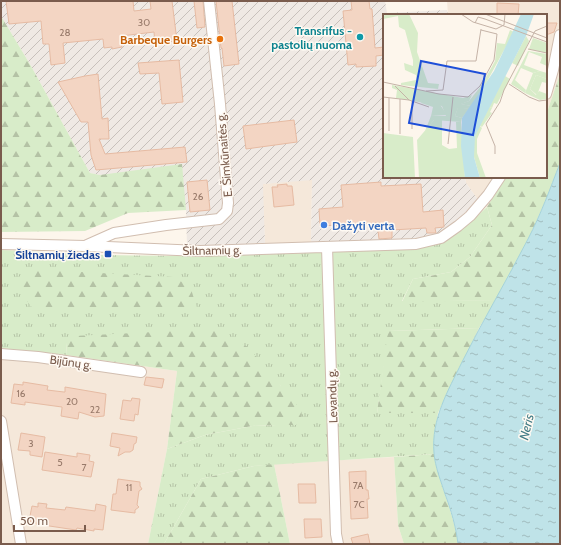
<svg xmlns="http://www.w3.org/2000/svg" width="561" height="545" font-family="Cabin,sans-serif">
<defs>
<pattern id="industrial-furrows" width="10" height="10" patternUnits="userSpaceOnUse"><rect width="10" height="10" fill="#efe9e4"/><path d="M-1 1l2-2M0 10L10 0M9 11l2-2" fill="none" stroke="#c7c0bb"/></pattern>
<pattern id="grass-tufts" width="24" height="20" patternUnits="userSpaceOnUse"><rect width="24" height="20" fill="#d8ecc9"/><path d="M3 7l-1-3M5 7V3M7 7l1-3M15 17l-1-3M17 17v-4M19 17l1-3" fill="none" stroke="#b4c2a5"/></pattern>
<pattern id="forest-firs" width="22" height="20" patternUnits="userSpaceOnUse"><rect width="22" height="20" fill="#d8ecc9"/><path d="M5 1l3.5 6h-7zM16 11l3.5 6h-7z" fill="#b4c2a5"/></pattern>
<pattern id="water-ripples" width="26" height="14" patternUnits="userSpaceOnUse"><rect width="26" height="14" fill="#bfe3e8"/><path d="M2 4q2-2 4 0t4 0M15 11q2-2 4 0t4 0" fill="none" stroke="#a0bbbe"/></pattern>
</defs>
<rect width="100%" height="100%" fill="#fdf6ec"/>
<!-- residential -->
<path fill="#f5e8da" d="M447,1H560V74L546,115V15H448Z
M465,177H506L487,207L478,200L466,183Z
M312,179L311,243L265,245L262,184Z
M1,348L66,355L177,371L167,449L148,544H1Z
M394,457L398,525L404,544H290L274,464Z"/>
<!-- industrial -->
<path fill="url(#industrial-furrows)" d="M1,1H385L387,13L447,10L448,15H384V177H465L466,183L478,200L448,229L436,235L423,238L403,240L311,243L312,180L263,184L265,245L187,246L186,210L99,175L90,173L31,66L1,16Z"/>
<!-- grass -->
<path fill="url(#grass-tufts)" d="M487,207L492,225L470,257L451,272L413,279L402,301L496,300L479,328L389,331L377,413H438L434,437V454L254,466L201,479L164,544H148L167,449L205,435L252,426L276,425H296L280,385L67,343L66,355L1,348V250C35,251 69,254 104,255C197,257 290,254 382,250L411,248L464,227L475,218Z"/>
<!-- forest -->
<path fill="url(#forest-firs)" d="M1,16L31,66L90,173L100,175L182,164L186,210L128,213L85,231L1,232Z
M560,74V163L547,197L529,238L496,300L402,302L413,279L451,272L470,257L492,225L487,207L506,177H546V115Z
M27,269L173,277L190,286L197,308L35,311L18,290V278Z
M479,328L445,398L438,413H377L388,331Z
M214,329L248,347L301,410C303,418 301,419 296,425H276L252,426L205,435L167,449L177,371L66,355L67,343L74,336Z
M434,454C439,484 454,513 458,544H404L398,525L394,457Z
M274,464L290,544H164L201,479L254,466Z"/>
<!-- water -->
<path fill="url(#water-ripples)" stroke="#a5d3da" d="M560,163V544H458C456,527 451,510 445,494C441,481 435,467 434,453C431,419 448,391 462,362C483,320 507,280 528,239C541,214 550,189 560,163Z"/>
<!-- building -->
<path fill="#f3d5c3" stroke="#e6bba3" d="M6,1H133L134,11L151,9L150,1H172L177,41L155,43L154,32L121,36L122,47L112,49V47L104,48L103,39L63,43L65,63L51,65L49,44H43L41,21L9,24Z
M194,1H203L205,27L197,28Z
M216,1H232L239,64L224,66L222,48H221Z
M351,1H369L370,9H372L375,48L384,47V55L376,56V66L356,67V64L348,65L343,11L352,10Z
M497,3L519,4L518,15H497Z
M546,23H557L554,32L546,35Z
M179,60L183,102L162,104L159,73L140,74L138,63Z
M98,74L102,119L108,118L109,139H99L105,154L185,147L187,162L96,170L91,155L88,122H81L58,82L85,76Z
M294,120L297,142L246,149L243,126Z
M207,180L210,210L190,212L187,182Z
M381,182V186L421,184L423,212L443,210L444,227L435,228L436,233H427L426,228L392,230V238L379,239L377,223L320,226L319,209L343,207L341,185Z
M287,184V186H292L294,205L274,207L272,187H278L277,185Z
M146,377L164,379L162,388L144,385Z
M23,382L48,386L47,390L64,392H65V387L106,394L104,416L95,417L79,412L78,419L61,416L62,408V407L25,402V405L11,403L14,384L23,385Z
M132,398L140,399L138,415L135,414L134,421L120,419L123,400L131,401Z
M21,433L45,437L42,457L30,455V451L18,450Z
M112,433L137,437L136,443L134,444L133,450L130,452H125L118,456L120,448L110,446Z
M45,452L77,457V453L90,455L89,461L94,462L91,477L42,470Z
M366,471V490H368L369,499H367L368,518L351,519L349,472Z
M118,479L140,482V486L142,489L139,491L137,505L139,507L135,510V513L111,510L113,494H116Z
M298,484H315L316,503H299Z
M38,503L47,504L46,508L65,510L66,507L95,511L96,504L106,506L103,530L94,529V531L77,528L76,530L36,524V522L29,521L32,506L38,507Z
M304,519H321L322,537L305,538Z
M368,534L370,544H353L351,538Z"/>
<g fill="none" stroke-linecap="round" stroke-linejoin="round">
<!-- minor casing -->
<g stroke="#d1beb0" stroke-width="12">
<path id="minor" d="M546,94L553,70L560,35
M1,244L85,246L200,251L416,244L441,238L458,226L470,216L488,195L500,177
M87,245L114,233L166,225L219,219L227,211L228,203L220,104L209,1
M327,247L336,534L338,544
M1,354L38,357L141,372
M1,421L21,544"/>
</g>
<!-- minor -->
<use href="#minor" stroke="#fff" stroke-width="10"/>
</g>
<!-- markers -->
<circle fill="#0f9aa8" stroke="#fffaf3" stroke-width="1.5" cx="360" cy="37" r="4"/>
<circle fill="#e8710a" stroke="#fffaf3" stroke-width="1.5" cx="220" cy="39" r="4"/>
<circle fill="#3f7fe0" stroke="#fffaf3" stroke-width="1.5" cx="324" cy="225" r="4"/>
<rect fill="#1a4fb4" stroke="#fffaf3" stroke-width="1.5" x="104" y="250" width="8" height="8" rx="2"/>
<g text-anchor="middle" dominant-baseline="central" stroke-width="3" stroke-linejoin="round" paint-order="stroke">
<!-- number labels -->
<g font-size="10" fill="#987a6a">
<text x="144" y="22">30</text>
<text x="65" y="32">28</text>
<text x="198" y="196">26</text>
<text x="21" y="393">16</text>
<text x="72" y="401">20</text>
<text x="95" y="409">22</text>
<text x="31" y="443">3</text>
<text x="60" y="462">5</text>
<text x="84" y="467">7</text>
<text x="358" y="485">7A</text>
<text x="129" y="487">11</text>
<text x="359" y="504">7C</text>
</g>
<!-- culture labels -->
<g font-size="12" font-weight="bold" fill="#0d838f" stroke="#fffaf3" text-anchor="end">
<text x="352" y="30">Transrifus -<tspan x="352" dy="14">pastolių nuoma</tspan></text>
</g>
<!-- food labels -->
<g font-size="12" font-weight="bold" fill="#c56008" stroke="#fffaf3" text-anchor="end">
<text x="212" y="39">Barbeque Burgers</text>
</g>
<!-- street labels -->
<g font-size="12" fill="#7a5c4d" stroke="#fffaf3">
<text transform="translate(224 155) rotate(-95)">E. Šimkūnaitės g.</text>
<text transform="translate(212 250) rotate(-1)">Šiltnamių g.</text>
<text transform="translate(71 362) rotate(8)">Bijūnų g.</text>
<text transform="translate(332 396) rotate(-92)">Levandų g.</text>
</g>
<!-- shop labels -->
<g font-size="12" font-weight="bold" fill="#366cbe" stroke="#fffaf3" text-anchor="start">
<text x="332" y="225">Dažyti verta</text>
</g>
<!-- transit labels -->
<g font-size="12" font-weight="bold" fill="#164399" stroke="#fffaf3" text-anchor="end">
<text x="100" y="254">Šiltnamių žiedas</text>
</g>
<!-- water labels -->
<g font-size="13" font-style="italic" fill="#437c86" stroke="#fffaf3">
<text transform="translate(526 427) rotate(-77)">Neris</text>
</g>
</g>
<!-- overview -->
<g transform="translate(383 14)">
<rect width="164" height="164" fill="#fdf6ec"/>
<path d="M150,24L164,29V39L146,35ZM145,37L164,40V52L157,49L159,43L146,38L141,51L157,57L150,59L138,54L132,66L143,76L142,79L128,70ZM153,61L164,65V69L159,68L154,81L147,75ZM9,71L80,84L89,81L86,87L78,90L88,92L86,95L75,94L72,102L79,104L78,108L51,106L42,117L48,102H63L59,92L13,84L14,76L9,74ZM105,92L109,94L107,98L109,99L99,113L96,111Z" fill="#d8ecc9"/>
<path d="M5,0H26L35,19L34,38L45,69L56,70L55,75L18,71V69L33,66V61L22,56L21,49L30,52V46L22,16L16,13L15,2L0,5V2ZM127,16L131,18L96,82L88,92L77,90L86,87L98,72L112,47L114,29L122,30ZM143,22L146,27L135,52L129,49ZM157,57L164,59V65L153,61L147,75L153,81L156,77L164,80V85L157,86L142,79L150,59ZM122,62L127,65L114,90L111,89L109,94L105,92ZM39,87L56,89L64,101L48,102L50,93L38,89ZM75,93L86,95L79,104L72,102ZM51,106H59V131L66,135L74,134L73,108H78L82,164H36L34,126ZM96,111L99,114L94,125V139L103,164H97L91,143V125ZM0,119L30,123L32,164H0Z" fill="#d8ecc9"/>
<path d="M138,0H151L143,22L92,122L91,143L97,164H82L78,132L79,104L111,57Z" fill="#bfe3e8"/>
<path fill="none" stroke="#c5b3a7" stroke-width="1" d="M78,0L90,8L113,15L121,11L122,0M102,0L164,24M92,9L95,3L102,5L164,28M145,35L164,39M0,68L56,80L85,83L97,72L111,46L114,20L98,16M126,70L146,83L156,87L164,86M12,72L26,86M43,77L60,76L64,47H93L98,15M0,83L26,86L46,93M29,115V87M6,117V84M17,120V85M65,130L70,83M112,140V132L103,110L117,88L121,76L152,17L164,12"/>
<path fill="#1d4ed8" fill-opacity="0.15" stroke="#1d4ed8" stroke-width="2" d="M38,47L102,60L90,121L26,109Z"/>
<rect width="164" height="164" fill="none" stroke="#7a5c4d" stroke-width="2"/>
</g>
<!-- border -->
<rect width="561" height="545" fill="none" stroke="#7a5c4d" stroke-width="4"/>
<!-- scale -->
<path d="M14 525v6h71v-6" fill="none" stroke="#7a5c4d" stroke-width="2"/>
<text x="20" y="525" font-size="12" fill="#7a5c4d" stroke="#fffaf3" stroke-width="3" paint-order="stroke">50 m</text>
</svg>
